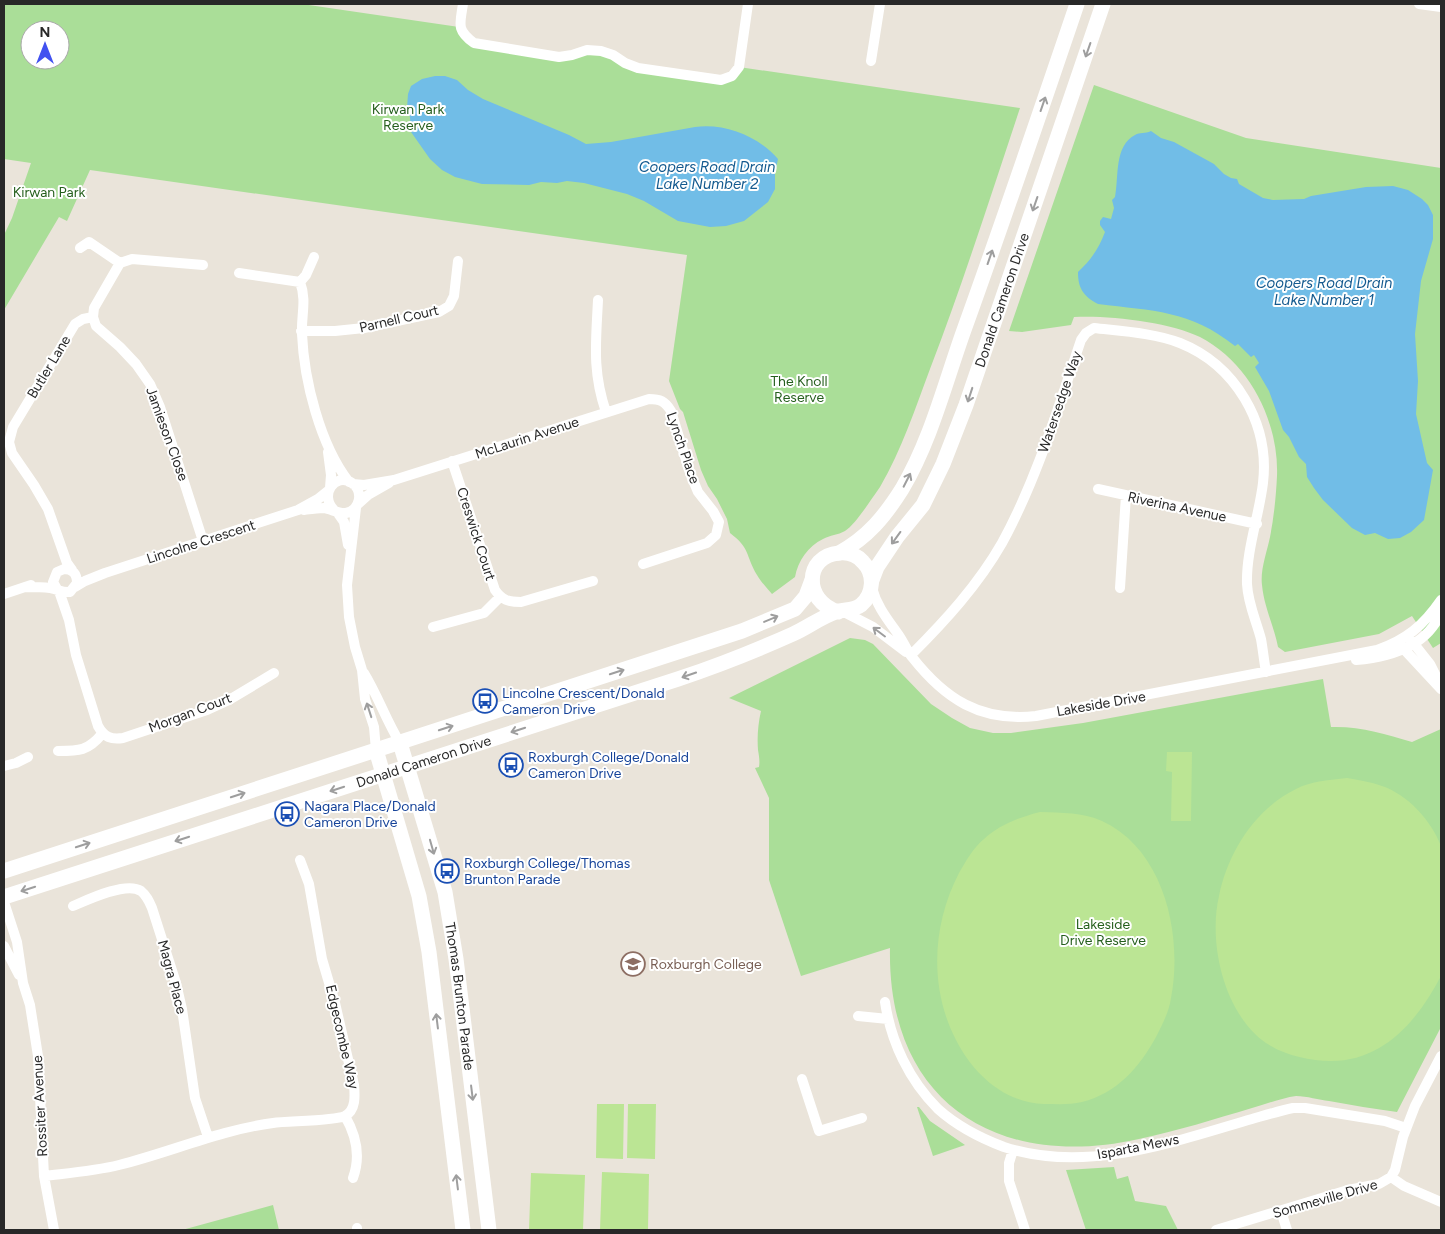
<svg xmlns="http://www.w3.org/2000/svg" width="1445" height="1234" font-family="Figtree,sans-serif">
<rect width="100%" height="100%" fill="#eae4da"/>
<!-- green -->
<path fill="#aade98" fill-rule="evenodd" d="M4,4H302L459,27L464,36L559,57L587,50L625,63L721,80L739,67L1020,108C991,195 963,283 930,369C915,409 902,449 880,487C872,498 856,524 845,531C838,535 830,535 823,539C808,546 798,561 795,577L772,594C767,588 761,582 757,575C745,555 751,549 730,533L727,519L717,499L708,486L701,470L683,412L680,409L669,381L687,255L90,170L67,221L59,217L4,310V235L12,218L31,163L4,159ZM30,30H60V60H30Z
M1094,85L1246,138L1441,168V643L1433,648L1412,616L1379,634L1285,652L1278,647C1274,626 1264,607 1262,585C1260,570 1267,552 1270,537C1274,517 1276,496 1277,476C1279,422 1250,363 1200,337C1170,322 1108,315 1074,317L1071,325L1022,332L1009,331Z
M850,638L865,640L873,644L931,704L952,718L970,728L993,733H1011L1083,723L1323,679L1331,727C1360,726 1385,734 1412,742L1441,729V1027L1397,1112C1374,1109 1352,1105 1329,1101C1319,1100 1307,1096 1296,1096C1282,1098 1266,1104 1252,1108C1215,1119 1177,1131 1139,1139C996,1171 887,1101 890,948L801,976L769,880V798L755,768L759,767C760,761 759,756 758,750C757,737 758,724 761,711L729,698Z
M917,1107H919L930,1121L965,1145L933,1156Z
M1114,1167L1117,1179L1128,1176L1135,1201L1166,1206L1178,1230H1086L1066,1170Z
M273,1205L279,1230H182Z"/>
<!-- pitch -->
<path fill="#bbe594" d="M1167,752H1192L1191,821H1171L1172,772L1166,771Z
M1347,778C1358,780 1371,782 1382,786C1408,795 1431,820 1441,846V976C1418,1020 1384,1061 1331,1061C1309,1061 1284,1055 1266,1043C1224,1014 1208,943 1219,896C1228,852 1255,809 1296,789C1311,781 1330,780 1347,778Z
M1040,812C1062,813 1082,812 1102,821C1165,850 1183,936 1171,998C1169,1012 1162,1025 1156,1037C1139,1068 1117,1093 1082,1102C1070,1105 1057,1104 1044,1104C1005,1103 973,1074 956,1040C929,988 932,925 959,873C966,861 973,848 984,839C999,825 1020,817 1040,812Z
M597,1104H624L623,1159L596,1158Z
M628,1104H656L655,1159L627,1158Z
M602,1172L649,1174L648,1230H600Z
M531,1173L585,1175L583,1230H529Z"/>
<!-- water -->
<path fill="#71bde7" d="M435,76H445L457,80L468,90L483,99L569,135L586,144L611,142L695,127C725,123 758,136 778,159L775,173V189L768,202L744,221L726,226L710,227L678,221L644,201L627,194L584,183L567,181L557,183L541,182L529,185L482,184L455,177L442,170L430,159L411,132L410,117L407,108L408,94L411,86L422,79Z
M1151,131L1161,138L1174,142L1214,164L1224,174L1231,178L1237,179L1239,184L1263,198L1273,200L1304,199L1311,196L1366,187L1393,186L1408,190L1422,199L1428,205L1433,215V239L1421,281L1415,334L1418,381L1416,414L1427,463L1433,470L1424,520L1411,532L1400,538L1388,539L1375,533L1365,535L1352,528L1323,500L1314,488L1307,477L1306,464L1299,457L1289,437L1283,430L1269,391L1255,367L1259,363L1254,355L1251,357L1238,344L1235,346C1190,310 1153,311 1098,304C1083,296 1078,288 1078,272C1091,260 1099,248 1105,232L1100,225V221L1103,217L1111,219L1114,208L1112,200L1115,197C1119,176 1114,146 1135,135C1140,132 1145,134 1151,131Z"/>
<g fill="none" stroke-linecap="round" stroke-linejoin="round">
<!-- street -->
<path stroke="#fff" stroke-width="10" d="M463,4C460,24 456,30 474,43L559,57L572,55L587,50L601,51L613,55L625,63L638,68L721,80L732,76L739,67L748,4
M1419,4L1441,7
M871,61L880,4
M80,248L89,242L120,263L132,259L203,265
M120,263L94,308L93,317L96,326L120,347L136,364L150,384L160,407L203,541
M239,273L300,282L306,275L314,257
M300,282C307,300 301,316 302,334C304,380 320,445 349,482
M598,300C596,342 592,371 606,412
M301,331H335L364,328L439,312L449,306L454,296L458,261
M328,452L331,475L330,488
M452,461L495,590C502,600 508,602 521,602L593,581
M353,484L364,485L394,480L649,399C660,399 665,401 671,411L690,473L698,492L713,511L719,522L716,535L707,543L643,564
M1098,489L1257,524
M358,504L368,495L389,483
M356,508L347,585L349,617L355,647L362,670L365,699L374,727L376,750
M304,510C311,509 317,508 324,508C331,509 339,514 346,513C360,510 364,491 352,483C335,472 319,495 334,510
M337,512L344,522L348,545
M72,570L67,563L48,509L34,485L12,453L9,442L13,427L75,324L83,319L93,317
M25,587C33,587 42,587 50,588C58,589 62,593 70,592L77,583C77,574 73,569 64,569L57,572L53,582L57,589
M75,587L85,581L105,573L298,510L318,499L328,491
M872,588C877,607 889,621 900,637C904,643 907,651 912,657C945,699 980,722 1036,716L1377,650C1406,640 1423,626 1441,600
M1120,588L1126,495
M59,591L69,620L76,655L98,726C104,737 111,740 123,738L207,710L229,700L274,673
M4,594L31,585
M844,612L873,627L906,652
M433,627L484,613L500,597
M1411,640L1430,664L1439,682
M1401,646L1441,689
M911,655C945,621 978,585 1002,543C1037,479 1058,408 1081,340L1086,333L1094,328C1120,331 1155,333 1180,343C1235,365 1270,423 1263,483C1259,516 1246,551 1247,584C1248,604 1256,620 1261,639C1263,650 1264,661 1266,672
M1356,660C1390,657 1427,647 1441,612
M364,673C378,696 386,720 400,743
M58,751C79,751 88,751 102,734
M4,766L16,763L28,757
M4,902L17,942L23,983L30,1005L38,1056L44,1176L54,1230
M73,906C87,900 126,881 141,891C147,896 149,901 152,908L176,983L182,1009L195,1098L208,1137
M4,946L19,975
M885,1002C891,1042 909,1080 938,1109C957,1126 980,1138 1004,1147C1086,1174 1173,1142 1252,1119C1266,1115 1279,1111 1293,1108H1305L1385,1121L1406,1128
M858,1016L888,1019
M802,1079L819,1131L862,1118
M345,1116C356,1135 361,1156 353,1178
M1013,1150L1009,1163V1181L1025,1230
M44,1176C69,1173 95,1171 119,1165C171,1152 220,1130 273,1123C288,1121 335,1121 345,1116C356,1110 355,1096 354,1085L335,1003L322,959L309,884L300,860
M1391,1177L1404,1186L1441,1202
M1281,1211L1287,1230
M357,1228V1230
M1216,1230L1348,1190L1379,1184L1391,1177L1395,1170L1403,1137L1415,1106L1441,1056"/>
<!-- secondary -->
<g stroke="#fff" stroke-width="15">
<path d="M839,553C868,537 885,516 902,489C931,440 945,383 964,330C1003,222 1040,113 1077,4"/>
<path id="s1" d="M872,580L877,567L897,537L923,505L943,464L966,405L1103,4"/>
<path id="s2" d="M400,743L445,892L456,959L489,1230"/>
<path d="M376,750L419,896L429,952L463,1230"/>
<path d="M4,871L742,631L795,609L806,596L812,580"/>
<path id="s3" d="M4,897C229,824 453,752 678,679C717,666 755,651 793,634C807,628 821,617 836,612C845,609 853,611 861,605C874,594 875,574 863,562C857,555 848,552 839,553C804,556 803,601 838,612"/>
</g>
</g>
<!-- one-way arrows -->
<defs><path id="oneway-shaft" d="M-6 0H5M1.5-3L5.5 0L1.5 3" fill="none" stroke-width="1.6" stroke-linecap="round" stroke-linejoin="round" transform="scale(1.25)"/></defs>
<g stroke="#9e9e9e">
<use href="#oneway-shaft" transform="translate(1088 50) rotate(109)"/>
<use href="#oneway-shaft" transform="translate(1043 104) rotate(-71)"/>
<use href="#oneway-shaft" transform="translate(1035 204) rotate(109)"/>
<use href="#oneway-shaft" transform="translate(990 257) rotate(-71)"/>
<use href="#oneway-shaft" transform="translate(970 395) rotate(108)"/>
<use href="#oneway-shaft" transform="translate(907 480) rotate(-63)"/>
<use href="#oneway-shaft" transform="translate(896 538) rotate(126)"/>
<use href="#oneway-shaft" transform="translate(771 619) rotate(-23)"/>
<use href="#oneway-shaft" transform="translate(879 632) rotate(-143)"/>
<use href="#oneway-shaft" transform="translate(617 672) rotate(-18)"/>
<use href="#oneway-shaft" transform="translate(689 675) rotate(161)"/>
<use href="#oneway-shaft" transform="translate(369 710) rotate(-108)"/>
<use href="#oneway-shaft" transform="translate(446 728) rotate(-18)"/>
<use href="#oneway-shaft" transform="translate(518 730) rotate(162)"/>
<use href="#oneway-shaft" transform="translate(337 789) rotate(162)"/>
<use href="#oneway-shaft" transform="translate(238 795) rotate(-18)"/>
<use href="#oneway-shaft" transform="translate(182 839) rotate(162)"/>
<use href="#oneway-shaft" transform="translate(83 845) rotate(-18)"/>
<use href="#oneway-shaft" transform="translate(432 847) rotate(74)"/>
<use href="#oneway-shaft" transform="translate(28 889) rotate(162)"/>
<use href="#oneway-shaft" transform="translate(437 1021) rotate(-97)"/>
<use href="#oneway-shaft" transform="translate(472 1093) rotate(83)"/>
<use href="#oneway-shaft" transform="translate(457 1182) rotate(-97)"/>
</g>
<!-- icons -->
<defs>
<g id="bus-ring" transform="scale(1.25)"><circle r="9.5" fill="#fff" stroke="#1a4fb4" stroke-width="1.5"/><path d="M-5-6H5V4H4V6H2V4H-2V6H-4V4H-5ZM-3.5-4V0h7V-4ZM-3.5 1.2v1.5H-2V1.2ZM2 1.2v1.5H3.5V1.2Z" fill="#1a4fb4"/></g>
<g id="school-ring" transform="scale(1.25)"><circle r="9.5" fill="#fff" stroke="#8d6e63" stroke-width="1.5"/><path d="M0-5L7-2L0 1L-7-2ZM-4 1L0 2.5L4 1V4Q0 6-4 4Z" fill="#8d6e63"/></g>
</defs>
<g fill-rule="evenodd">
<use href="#bus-ring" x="485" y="701"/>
<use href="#bus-ring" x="511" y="765"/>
<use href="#bus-ring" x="287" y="814"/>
<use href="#bus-ring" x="447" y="871"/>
<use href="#school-ring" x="633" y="964"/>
</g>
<g text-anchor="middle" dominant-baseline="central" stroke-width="4" stroke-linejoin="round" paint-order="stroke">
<!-- park labels -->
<g font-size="14" fill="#255f1d" stroke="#fff">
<text x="408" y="109">Kirwan Park<tspan x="408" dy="16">Reserve</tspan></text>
<text x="49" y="192">Kirwan Park</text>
<text x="799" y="381">The Knoll<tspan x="799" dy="16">Reserve</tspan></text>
<text x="1103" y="924">Lakeside<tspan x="1103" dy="16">Drive Reserve</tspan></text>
</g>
<!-- street labels -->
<g font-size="14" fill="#282828" stroke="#fff">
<text stroke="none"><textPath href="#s1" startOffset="311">Donald Cameron Drive</textPath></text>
<text transform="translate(399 319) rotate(-13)">Parnell Court</text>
<text transform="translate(49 367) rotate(-59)">Butler Lane</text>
<text transform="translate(1060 402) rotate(-71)">Watersedge Way</text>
<text transform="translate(167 434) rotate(70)">Jamieson Close</text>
<text transform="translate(527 438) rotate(-18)">McLaurin Avenue</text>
<text transform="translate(683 448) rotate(71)">Lynch Place</text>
<text transform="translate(1177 507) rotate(12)">Riverina Avenue</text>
<text transform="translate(476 534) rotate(72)">Creswick Court</text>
<text transform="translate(201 542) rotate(-18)">Lincolne Crescent</text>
<text transform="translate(1101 704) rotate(-10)">Lakeside Drive</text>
<text transform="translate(190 713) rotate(-21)">Morgan Court</text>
<text stroke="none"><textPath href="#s3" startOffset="441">Donald Cameron Drive</textPath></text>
<text transform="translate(172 977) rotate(75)">Magra Place</text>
<text stroke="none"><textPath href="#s2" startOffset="261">Thomas Brunton Parade</textPath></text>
<text transform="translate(342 1037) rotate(77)">Edgecombe Way</text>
<text transform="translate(40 1106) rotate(-93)">Rossiter Avenue</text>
<text transform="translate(1138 1147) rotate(-11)">Isparta Mews</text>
<text transform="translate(1325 1199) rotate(-16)">Sommeville Drive</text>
</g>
<!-- transit labels -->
<g font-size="14" fill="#164399" stroke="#fff" text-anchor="start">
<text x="502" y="693">Lincolne Crescent/Donald<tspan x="502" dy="16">Cameron Drive</tspan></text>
<text x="528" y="757">Roxburgh College/Donald<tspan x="528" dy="16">Cameron Drive</tspan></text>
<text x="304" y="806">Nagara Place/Donald<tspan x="304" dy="16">Cameron Drive</tspan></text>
<text x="464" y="863">Roxburgh College/Thomas<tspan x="464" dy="16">Brunton Parade</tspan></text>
</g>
<!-- education labels -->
<g font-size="14" fill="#785e54" stroke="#fff" text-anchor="start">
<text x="650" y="964">Roxburgh College</text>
</g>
<!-- water labels -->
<g font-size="15" font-style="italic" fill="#145a8f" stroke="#fff">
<text x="707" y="167">Coopers Road Drain<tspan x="707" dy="17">Lake Number 2</tspan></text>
<text x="1324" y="283">Coopers Road Drain<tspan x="1324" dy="17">Lake Number 1</tspan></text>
</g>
</g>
<!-- border -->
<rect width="1445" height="1234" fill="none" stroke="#282828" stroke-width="10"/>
<!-- north arrow -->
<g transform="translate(45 45)"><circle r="24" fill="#ffffff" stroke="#a9a9a9"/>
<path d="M0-4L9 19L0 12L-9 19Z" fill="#4151f0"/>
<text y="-8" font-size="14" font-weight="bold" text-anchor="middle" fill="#282828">N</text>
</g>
</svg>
